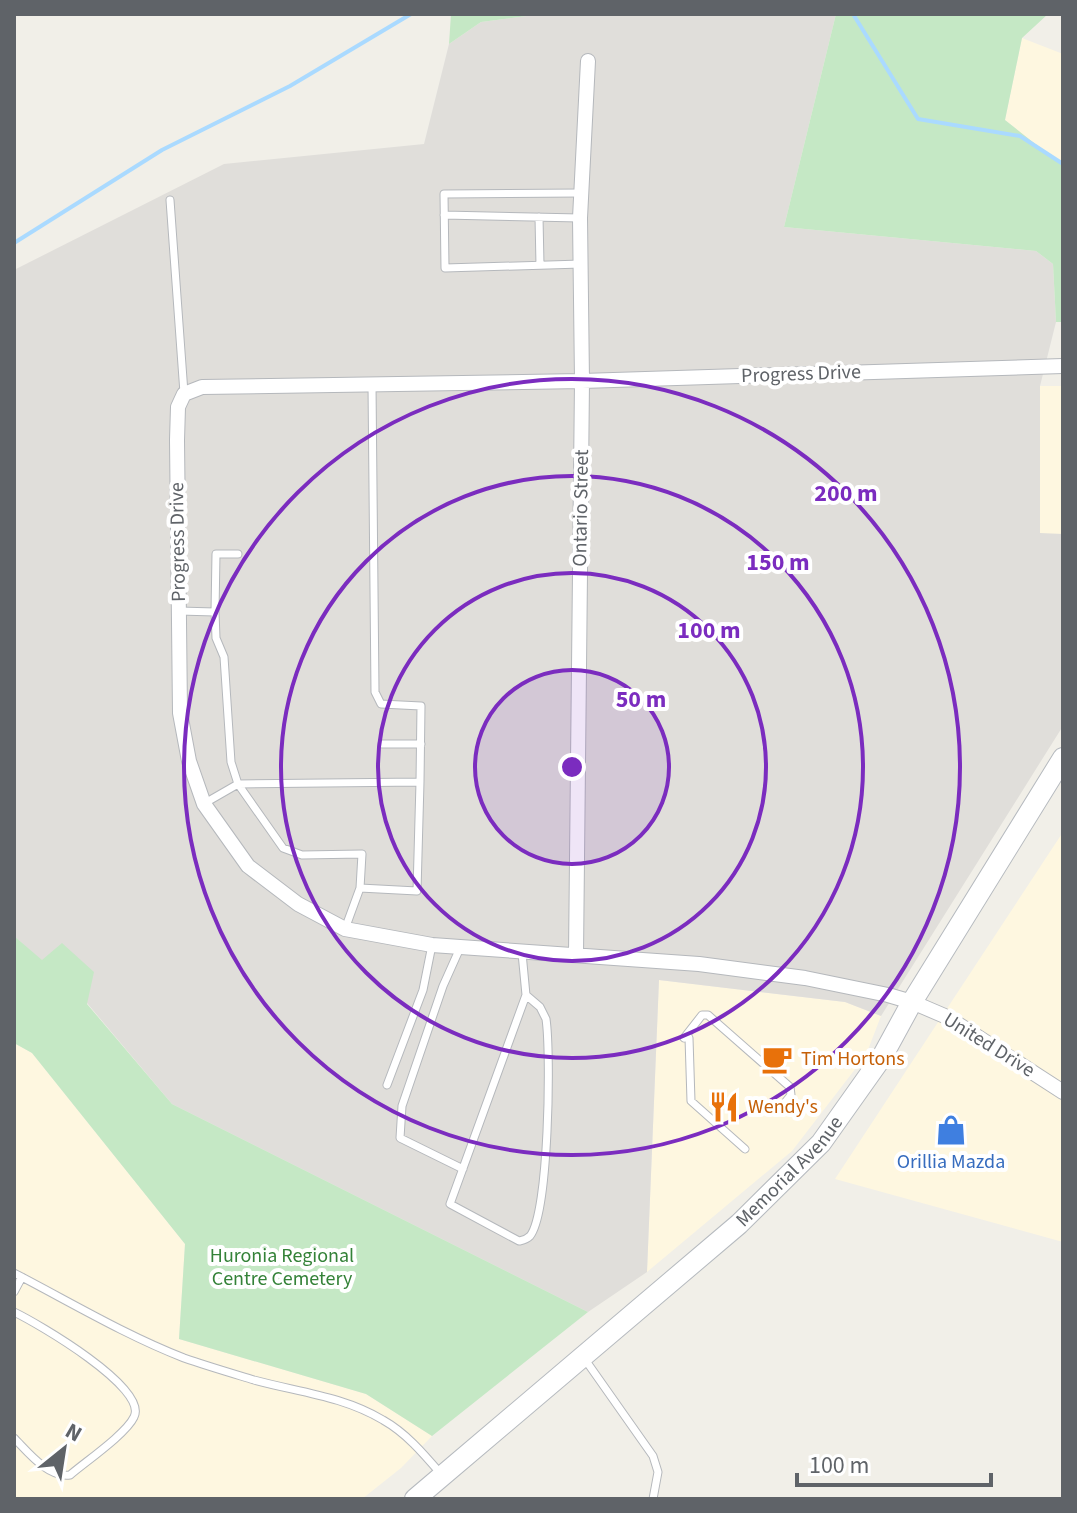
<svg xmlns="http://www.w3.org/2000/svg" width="1077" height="1513" font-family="'Source Sans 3',sans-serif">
<rect width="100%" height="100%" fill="#f1efe8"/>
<!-- commercial -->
<path fill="#fef7e0" d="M1022,38L1063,54V166L1005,120Z
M1040,386H1063V534H1040Z
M1063,832V1242L835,1179Z
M659,980L845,1002L881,1016L866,1055L792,1151L647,1272Z
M14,1043L32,1053L185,1244L179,1339L366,1394L432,1436L401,1468L362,1499H14Z"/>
<!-- industrial -->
<path fill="#e0deda" d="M541,14H836L784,227L1036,251L1053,264L1056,322L1040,386V533L1063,534V726L881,1016L845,1002L659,980L647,1272L588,1312L172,1104L87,1003L14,936V270L224,164L424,144L449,44L481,22Z"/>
<!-- green -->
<path fill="#c5e8c5" d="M451,14H541L481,22L449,44Z
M836,14H1048L1022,38L1005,120L1063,166V322H1056L1053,264L1036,251L784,227Z
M14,936L42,960L62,943L94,972L87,1004L172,1104L588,1312L432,1436L366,1394L179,1339L185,1244L32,1053L14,1043Z"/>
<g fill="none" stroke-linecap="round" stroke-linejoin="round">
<!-- stream -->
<path stroke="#aadaff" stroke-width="4" d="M853,14L918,119L1020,136L1063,164
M14,243L162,150L290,86L411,14"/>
<!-- lane casing -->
<g stroke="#b5b8bc" stroke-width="9">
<path id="lane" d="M170,200L184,393
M444,215L580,218
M539,217L540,265
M581,264L445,268L444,194L581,193
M372,385L375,692L381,704L421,706L420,782
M179,611L215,612L216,638L224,657L231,762L238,784L420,782L417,891L360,888L362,854L302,855L283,848L238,784L205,803
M215,612L216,554H238
M382,744H421
M345,929L360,888
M460,948L443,986L402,1106L400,1138L463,1169
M522,953L526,995L450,1204L519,1241C524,1240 526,1240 530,1236C549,1213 551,1053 546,1019L540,1007L526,995
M684,1038L702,1015H708L790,1087L791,1095L779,1110
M689,1038L691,1101L745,1149
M387,1085L423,990L432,945
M14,1273C70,1302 125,1335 184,1358C207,1366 231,1373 254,1380C298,1392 343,1396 383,1420C406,1433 423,1453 441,1474
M14,1292L22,1277
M14,1312C37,1323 149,1388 134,1417C126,1434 85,1462 70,1475C48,1478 28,1452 14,1438
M584,1358L653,1456L658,1472L653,1499"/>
</g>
<!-- street casing -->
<g stroke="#b5b8bc" stroke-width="16">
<path id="street" d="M1063,366L582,381L202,387L184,394L178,407L177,440L180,713L189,761L204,804L248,866L298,904L345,929L432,945L699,964L805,978L888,995L912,1002L947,1017L1063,1092
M576,955L582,381L580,218L588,61"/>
</g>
<!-- secondary casing -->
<g stroke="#b6babf" stroke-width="22">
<g id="secondary">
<path id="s1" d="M415,1499L739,1224L821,1143L882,1057L912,1002L1063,758"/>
</g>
</g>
<!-- lane -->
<use href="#lane" stroke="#fff" stroke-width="7"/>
<!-- street -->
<use href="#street" stroke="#fff" stroke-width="14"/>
<!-- secondary -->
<use href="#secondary" stroke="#fff" stroke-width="20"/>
</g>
<!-- distance rings -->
<circle cx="572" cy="767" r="97" fill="#7b2cbf" fill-opacity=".12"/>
<g fill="none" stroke="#7b2cbf" stroke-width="4">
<circle cx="572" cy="767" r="97"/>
<circle cx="572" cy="767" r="194"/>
<circle cx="572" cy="767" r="291"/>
<circle cx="572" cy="767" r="388"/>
</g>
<!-- icons -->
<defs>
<g id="cafe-bare" transform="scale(2.4)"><path d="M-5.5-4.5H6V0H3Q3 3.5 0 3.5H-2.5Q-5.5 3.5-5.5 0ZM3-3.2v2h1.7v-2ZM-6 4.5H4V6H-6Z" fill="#e8710a" stroke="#fff" stroke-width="2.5" paint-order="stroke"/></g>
<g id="restaurant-bare" transform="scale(2.4)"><path d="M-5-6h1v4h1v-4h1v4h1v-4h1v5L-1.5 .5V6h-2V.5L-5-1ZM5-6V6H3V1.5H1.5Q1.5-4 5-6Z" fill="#e8710a" stroke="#fff" stroke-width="2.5" paint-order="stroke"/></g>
<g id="shop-bare" transform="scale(2.4)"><path d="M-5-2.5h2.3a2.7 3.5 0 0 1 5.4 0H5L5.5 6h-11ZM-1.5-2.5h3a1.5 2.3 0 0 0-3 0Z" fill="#3f7fe0" stroke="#fff" stroke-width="2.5" paint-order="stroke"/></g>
</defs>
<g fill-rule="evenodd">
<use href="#cafe-bare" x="777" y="1059"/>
<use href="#restaurant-bare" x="724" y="1107"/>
<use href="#shop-bare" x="951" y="1130"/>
</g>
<g text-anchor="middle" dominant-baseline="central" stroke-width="8" stroke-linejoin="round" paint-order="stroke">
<!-- street labels -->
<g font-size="20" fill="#5f6368" stroke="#fff">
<text transform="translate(801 374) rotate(-2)">Progress Drive</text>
<text transform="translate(581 508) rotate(-89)">Ontario Street</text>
<text transform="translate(178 542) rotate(-91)">Progress Drive</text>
<text transform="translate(989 1045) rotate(32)">United Drive</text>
<text stroke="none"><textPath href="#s1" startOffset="498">Memorial Avenue</textPath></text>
</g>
<!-- food labels -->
<g font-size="20" fill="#c56008" stroke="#fff" text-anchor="start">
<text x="801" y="1059">Tim Hortons</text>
<text x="748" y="1107">Wendy's</text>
</g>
<!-- shop labels -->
<g font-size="20" fill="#366cbe" stroke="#fff">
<text x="951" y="1162">Orillia Mazda</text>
</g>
<!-- park labels -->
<g font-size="20" fill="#348238" stroke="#fff">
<text x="282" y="1256">Huronia Regional<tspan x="282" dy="23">Centre Cemetery</tspan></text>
</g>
</g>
<circle cx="572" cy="767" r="12" fill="#7b2cbf" stroke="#fff" stroke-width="4"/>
<g font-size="24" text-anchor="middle" font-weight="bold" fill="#7b2cbf" stroke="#fff" stroke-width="8" stroke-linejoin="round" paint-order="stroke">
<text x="846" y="501">200 m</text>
<text x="778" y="570">150 m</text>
<text x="709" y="638">100 m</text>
<text x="641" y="707">50 m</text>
</g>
<!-- border -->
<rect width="1077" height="1513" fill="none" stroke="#5f6368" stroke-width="32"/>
<!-- north arrow -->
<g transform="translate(64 1449) rotate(30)" stroke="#ffffff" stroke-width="6" paint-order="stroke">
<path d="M0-6L14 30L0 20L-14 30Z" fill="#5f6368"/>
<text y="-12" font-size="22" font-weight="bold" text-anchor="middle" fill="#5f6368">N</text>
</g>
<!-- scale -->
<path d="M797 1473v12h194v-12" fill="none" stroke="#5f6368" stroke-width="4"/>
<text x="809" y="1473" font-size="24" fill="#5f6368" stroke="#ffffff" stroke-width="6" paint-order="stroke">100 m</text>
</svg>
